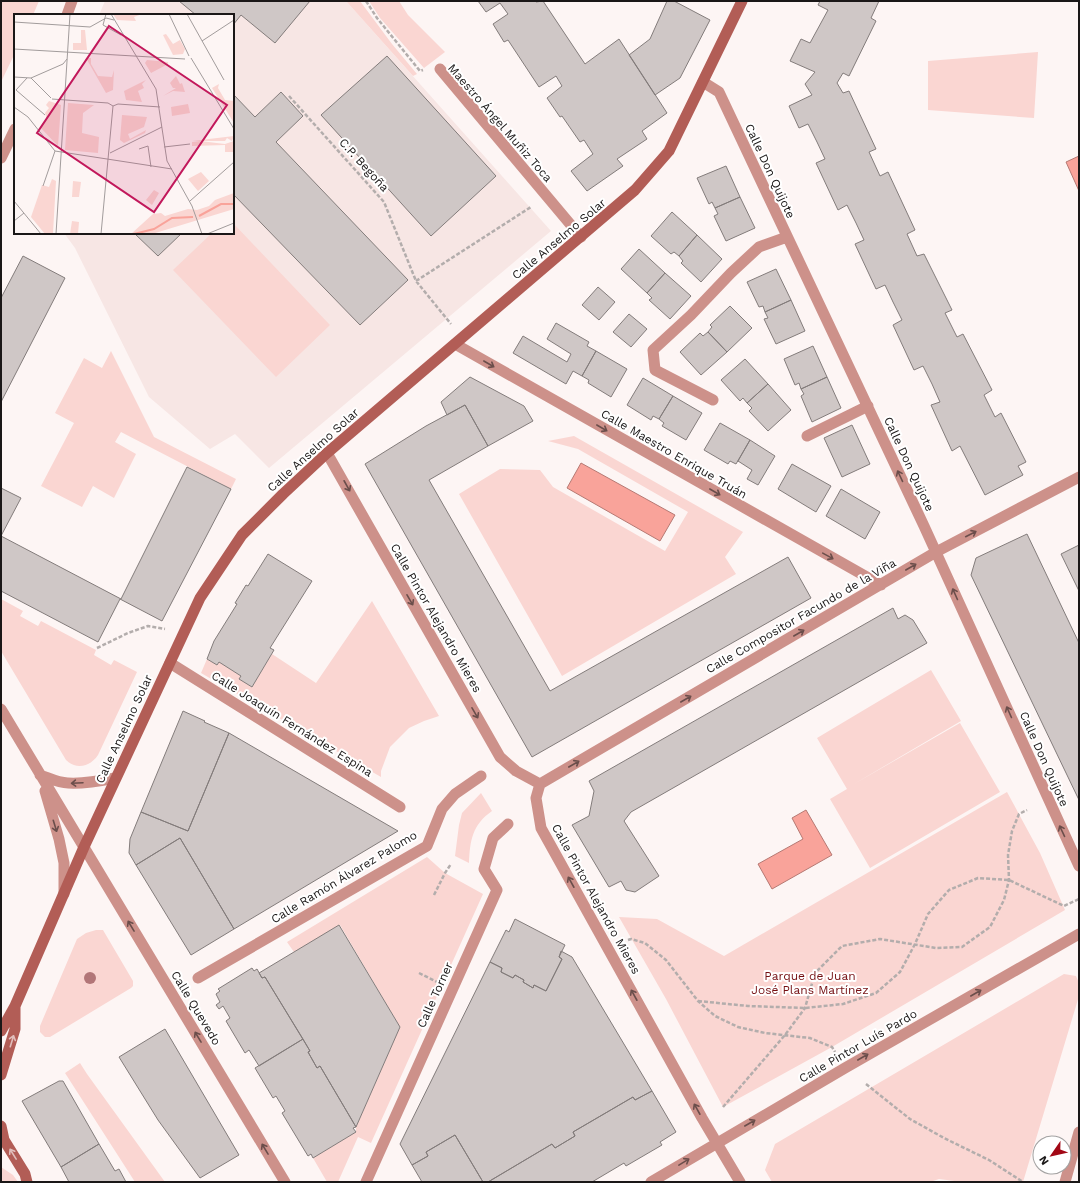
<svg xmlns="http://www.w3.org/2000/svg" width="1080" height="1183" font-family="'Work Sans',sans-serif">
<rect width="100%" height="100%" fill="#fdf5f4"/>
<!-- built -->
<path fill="#f7e6e4" d="M105,1H346L551,231L269,468L235,434L210,449L149,397L75,248L64,233H233V15H99Z"/>
<!-- green -->
<path fill="#fad6d2" d="M1,1H39L33,15H15V53L1,82Z
M346,1H360L392,44L417,74L413,76Z
M369,1H399L408,15L445,52L424,68L380,18Z
M1038,52L1034,118L928,110V61Z
M233,223L330,325L276,377L173,270L212,233H233Z
M111,351L154,437L236,479L231,489L121,432L115,442L136,454L114,498L93,486L82,507L41,486L74,423L55,413L84,358L102,368Z
M574,436L743,532L725,557L736,574L562,676L459,494L500,469L540,470L553,487L665,551L688,512L578,449L548,441Z
M1,599L23,611L20,616L38,626L41,621L96,650L94,655L111,665L114,660L137,672L98,755C90,767 76,770 66,760L1,651Z
M372,601L439,716L424,721L409,728L390,747L381,771V777L201,673L207,659L217,665L219,662L241,676L239,679L252,687L272,654L316,683Z
M931,670L961,721L854,784L960,723L1000,792L870,868L830,799L847,789L817,738Z
M1007,792L1040,853L1065,910L832,1047L723,1107L666,999L619,917L657,919L724,956Z
M481,793L492,811C472,825 470,841 469,863L455,856L459,825L462,813Z
M427,857L445,873L483,894L371,1143L358,1137L338,1182H327L313,1158L356,1132V1127L400,1027L340,925L294,952L287,942Z
M96,930H103L133,981V986L131,988L50,1037H45L40,1032V1026L77,939L86,933Z
M1064,974L1076,976L1079,983V996L1023,1182H962L939,1179L930,1182H772L765,1170L775,1144Z
M80,1063L87,1074L165,1182H135L65,1073Z
M1,1167L13,1175L18,1182H1Z"/>
<!-- water -->
<path fill="#f9a39a" stroke="#b67973" d="M1079,156V191L1066,162Z
M581,463L675,515L660,541L567,488Z
M806,810L832,855L772,889L758,864L803,839L792,818Z"/>
<!-- building -->
<path fill="#cfc7c6" stroke="#837c7b" d="M179,1H310L275,43L241,15L233,25V15H196Z
M478,1H535L536,2L543,1L585,64L619,39L667,113L642,131L647,139L617,159L623,166L587,191L571,171L593,154L584,140L580,142L562,116L560,117L547,98L562,86L556,76L539,87L508,40L504,42L493,24L508,14L500,3L486,12Z
M667,1H674L710,20L680,78L655,95L629,55L650,39Z
M820,1H879L871,18L876,21L849,76L843,73L837,83L843,93L849,91L876,149L869,152L880,176L888,172L915,230L907,234L917,256L924,254L952,310L945,313L957,337L963,334L992,390L984,395L995,417L1001,413L1026,462L1018,466L1023,475L985,495L960,446L952,451L931,405L940,402L932,384L923,366L914,370L893,325L902,320L893,302L885,285L876,289L855,244L864,240L856,223L847,205L838,210L816,163L825,159L817,142L808,124L799,128L789,106L812,95L805,84L815,72L790,61L801,39L810,43L828,10L818,5Z
M387,56L496,176L431,236L321,115Z
M281,92L303,116L276,142L408,280L360,325L233,194V94L255,117Z
M726,166L740,197L715,208L712,202L709,204L697,178Z
M740,197L755,228L726,241L714,216L718,214L715,208Z
M672,212L697,235L679,256L674,252L671,254L651,236Z
M134,233H182L158,256Z
M697,235L722,259L701,282L681,263L683,261L679,256Z
M639,249L665,273L647,293L621,269Z
M23,256L65,278L1,402V298Z
M776,269L791,300L765,312L763,306L759,307L747,282Z
M665,273L691,296L670,319L649,300L652,298L647,293Z
M598,287L615,302L599,320L582,305Z
M791,300L805,331L776,344L764,319L768,318L765,312Z
M730,306L752,328L727,352L708,332L712,327L710,325Z
M629,314L647,329L631,347L613,332Z
M556,323L589,342L587,346L596,351L582,376L573,371L566,384L513,353L523,336L567,362L571,354L547,339Z
M708,332L727,352L701,375L680,352L700,333L703,336Z
M813,346L827,377L801,389L799,383L795,385L784,359Z
M596,351L627,369L611,397L588,383L589,380L582,376Z
M745,359L768,384L747,403L743,398L740,401L721,380Z
M470,377L524,406L533,421L488,446L465,405L447,415L441,402Z
M827,377L841,408L812,422L801,396L804,394L801,389Z
M643,378L673,396L659,419L653,416L651,420L627,405Z
M768,384L791,410L768,431L749,411L752,408L747,403Z
M673,396L702,413L686,440L662,426L664,423L659,419Z
M465,405L488,446L429,480L550,691L788,557L811,598L532,757L365,464L426,426Z
M720,423L750,440L736,464L730,461L728,464L704,450Z
M852,425L870,464L842,477L824,438Z
M750,440L775,456L758,485L747,479L752,470L738,461Z
M792,464L831,486L816,512L778,489Z
M187,467L231,489L162,621L120,599L98,642L1,591V536L121,599Z
M1,488L21,498L1,536Z
M841,489L880,512L865,539L826,516Z
M1027,534L1079,643V800L971,575L976,558Z
M1079,545V591L1061,554Z
M268,554L312,581L270,648L274,650L252,687L239,679L241,676L219,662L217,665L207,659L214,641L237,604L235,603L246,585L248,586Z
M893,608L898,619L905,615L913,620L927,643L631,812L624,821L659,876L635,892L626,890L621,881L609,887L572,825L589,816L594,791L589,781Z
M183,711L205,721L204,722L229,733L188,831L141,812Z
M229,733L398,831L234,929L180,838L136,865L129,853L130,839L141,812L188,831Z
M180,838L234,929L191,955L136,865Z
M515,919L565,945L559,957L562,959L546,991L534,985L533,988L523,982L524,980L515,975L513,978L501,972L502,968L490,962L506,930L509,932Z
M339,925L400,1027L356,1127L320,1066L317,1068L308,1052L310,1051L265,977L262,978L259,973Z
M561,951L572,957L652,1091L635,1100L633,1097L573,1132L575,1136L555,1148L552,1144L488,1182H483L455,1135L426,1152L428,1156L412,1165L400,1144L490,962L502,968L501,972L513,978L515,975L524,980L523,982L533,988L534,985L546,991L562,959L559,957Z
M252,968L254,971L257,969L262,978L265,977L303,1039L259,1066L249,1050L245,1053L226,1021L230,1018L223,1006L219,1009L216,1005L220,1002L216,994L220,991L218,989Z
M165,1029L239,1155L200,1178L158,1120L119,1057Z
M303,1039L310,1051L308,1052L317,1068L320,1066L356,1127L353,1128L356,1132L313,1158L311,1154L308,1156L282,1113L285,1111L276,1096L273,1098L255,1068Z
M59,1081H63L99,1144L61,1167L22,1101Z
M652,1091L676,1132L660,1142L662,1145L626,1166L624,1163L592,1182H488L552,1144L555,1148L575,1136L573,1132L633,1097L635,1100Z
M455,1135L483,1182H422L412,1165L428,1156L426,1152Z
M99,1144L115,1171L119,1169L126,1182H69L61,1167Z"/>
<g fill="none" stroke-linecap="round" stroke-linejoin="round">
<!-- path -->
<path stroke="#b3adac" stroke-width="2.5" stroke-dasharray="4 2" stroke-linecap="butt" d="M366,1L377,18L420,71L423,70
M289,96L384,202L416,281L451,324
M416,281L531,207
M97,648L128,633L148,626L165,629
M434,895L445,873L451,864
M628,940L631,939L645,943L666,960L698,1001L715,1016L738,1027L765,1033L810,1038L832,1047L835,1052
M419,973L437,982
M698,1001L748,1006L805,1008L843,1004L876,993L900,972L915,944L928,914L949,890L978,878L1009,880L1064,906L1079,899
M866,1084L910,1119L944,1138L989,1160L1023,1182
M723,1107L785,1035L805,1008L815,973L842,946L880,939L936,948L962,947L990,927L1004,900L1009,880L1008,855L1012,831L1019,814L1027,810"/>
<!-- pedestrian -->
<path stroke="#cd918a" stroke-width="11" d="M170,663L400,807
M198,978L427,846L442,809L455,794L481,776
M366,1182L497,890L484,869L493,838L508,824"/>
<!-- minor -->
<path stroke="#cd918a" stroke-width="11" d="M440,69L581,237
M703,82L719,92L924,526L1079,866
M455,344L881,585
M713,400L655,370L653,350L691,315L731,273L759,247L787,237
M807,436L868,406
M327,453L500,757L516,771L540,784
M540,784L936,552L1079,477
M540,784L536,798L541,828L702,1118L740,1182
M651,1182L845,1068L1079,934
M1065,1182L1079,1132"/>
<!-- tertiary -->
<path stroke="#cd918a" stroke-width="11" d="M67,15L72,1
M1,158L15,129
M1,709L285,1182
M40,775C49,778 58,783 68,783C84,784 100,781 115,778
M45,791L59,839L64,863V894"/>
<!-- secondary -->
<path stroke="#b25d56" stroke-width="11" d="M1,1031L15,1006L84,847L200,598L242,535L283,494L327,453L635,190L669,151L742,1
M1,1075L15,1029V1006
M1,1126L4,1140L25,1174L27,1182"/>
</g>
<!-- trees -->
<circle fill="#b27678" cx="90" cy="978" r="6"/>
<!-- one-way arrows -->
<defs><path id="oneway-shaft" d="M-6 0H5M1.5-3L5.5 0L1.5 3" fill="none" stroke-width="1.6" stroke-linecap="round" stroke-linejoin="round"/></defs>
<g stroke="#6b4e4b">
<use href="#oneway-shaft" transform="translate(489 364) rotate(30)"/>
<use href="#oneway-shaft" transform="translate(602 428) rotate(30)"/>
<use href="#oneway-shaft" transform="translate(900 476) rotate(-115)"/>
<use href="#oneway-shaft" transform="translate(347 486) rotate(61)"/>
<use href="#oneway-shaft" transform="translate(715 492) rotate(30)"/>
<use href="#oneway-shaft" transform="translate(971 534) rotate(-27)"/>
<use href="#oneway-shaft" transform="translate(828 556) rotate(29)"/>
<use href="#oneway-shaft" transform="translate(911 567) rotate(-30)"/>
<use href="#oneway-shaft" transform="translate(955 594) rotate(-114)"/>
<use href="#oneway-shaft" transform="translate(410 600) rotate(60)"/>
<use href="#oneway-shaft" transform="translate(799 633) rotate(-30)"/>
<use href="#oneway-shaft" transform="translate(686 699) rotate(-30)"/>
<use href="#oneway-shaft" transform="translate(1009 712) rotate(-114)"/>
<use href="#oneway-shaft" transform="translate(475 713) rotate(60)"/>
<use href="#oneway-shaft" transform="translate(574 764) rotate(-30)"/>
<use href="#oneway-shaft" transform="translate(77 783) rotate(177)"/>
<use href="#oneway-shaft" transform="translate(55 826) rotate(73)"/>
<use href="#oneway-shaft" transform="translate(1062 831) rotate(-115)"/>
<use href="#oneway-shaft" transform="translate(571 882) rotate(-119)"/>
<use href="#oneway-shaft" transform="translate(131 926) rotate(-121)"/>
<use href="#oneway-shaft" transform="translate(976 993) rotate(-30)"/>
<use href="#oneway-shaft" transform="translate(634 995) rotate(-119)"/>
<use href="#oneway-shaft" transform="translate(198 1037) rotate(-121)"/>
<use href="#oneway-shaft" transform="translate(863 1057) rotate(-30)"/>
<use href="#oneway-shaft" transform="translate(697 1109) rotate(-119)"/>
<use href="#oneway-shaft" transform="translate(750 1123) rotate(-30)"/>
<use href="#oneway-shaft" transform="translate(265 1149) rotate(-121)"/>
<use href="#oneway-shaft" transform="translate(684 1162) rotate(-31)"/>
</g>
<g stroke="#e0bebb">
<use href="#oneway-shaft" transform="translate(12 1041) rotate(-73)"/>
<use href="#oneway-shaft" transform="translate(13 1154) rotate(-122)"/>
</g>
<g text-anchor="middle" dominant-baseline="central" stroke-width="4" stroke-linejoin="round" paint-order="stroke">
<!-- street labels -->
<g font-size="12" fill="#1a1717" stroke="#fff">
<text transform="translate(500 123) rotate(49)">Maestro Ángel Muñiz Toca</text>
<text transform="translate(364 165) rotate(48)">C.P. Begoña</text>
<text transform="translate(770 171) rotate(65)">Calle Don Quijote</text>
<text transform="translate(559 239) rotate(-40)">Calle Anselmo Solar</text>
<text transform="translate(313 450) rotate(-42)">Calle Anselmo Solar</text>
<text transform="translate(674 454) rotate(30)">Calle Maestro Enrique Truán</text>
<text transform="translate(909 464) rotate(65)">Calle Don Quijote</text>
<text transform="translate(801 616) rotate(-30)">Calle Compositor Facundo de la Viña</text>
<text transform="translate(436 618) rotate(60)">Calle Pintor Alejandro Mieres</text>
<text transform="translate(292 724) rotate(32)">Calle Joaquín Fernández Espina</text>
<text transform="translate(124 729) rotate(-65)">Calle Anselmo Solar</text>
<text transform="translate(1044 759) rotate(66)">Calle Don Quijote</text>
<text transform="translate(344 877) rotate(-31)">Calle Ramón Álvarez Palomo</text>
<text transform="translate(596 899) rotate(61)">Calle Pintor Alejandro Mieres</text>
<text transform="translate(435 995) rotate(-66)">Calle Torner</text>
<text transform="translate(196 1008) rotate(59)">Calle Quevedo</text>
<text transform="translate(858 1046) rotate(-30)">Calle Pintor Luís Pardo</text>
</g>
<!-- park labels -->
<g font-size="12" fill="#740f12" stroke="#fff">
<text x="810" y="976">Parque de Juan<tspan x="810" dy="14">José Plans Martínez</tspan></text>
</g>
</g>
<!-- overview -->
<g transform="translate(14 14)">
<rect width="220" height="220" fill="#fdf5f4"/>
<path d="M99,0H128L120,3L122,7L103,6ZM67,16H71L73,36H59V29H67ZM152,20L159,30L166,26L171,35L169,40L159,41L149,21ZM72,44H77V50L84,62L98,63L100,56L99,76L92,79ZM133,46L154,48V50L137,59L131,49ZM162,62L166,70L168,69L171,78L159,77L149,82L162,74H159L156,69ZM132,66L128,70L130,74L124,77L128,88L112,86L110,77ZM205,70L204,74L211,86L220,87V109L198,74ZM35,87L47,91L44,132L26,113L33,105L31,99L35,94L32,91ZM54,89L80,91L69,99L68,119L85,123L84,139L51,136ZM174,90L176,99L158,102L157,93ZM108,101L133,103L130,113L114,120L116,125L132,116L131,119L110,129L106,126ZM220,122L218,127L213,124L211,127H178ZM220,127V138H211V131L178,132V128L186,127L211,130ZM187,158L195,167L184,177L174,165ZM38,165L42,167L39,219L31,220L17,203L28,171L35,173ZM59,167L67,168L65,183H58ZM140,176L145,179L138,191L132,186ZM220,179V195L138,220H117L139,200L147,199L151,202L174,195L183,196L195,192L201,186ZM58,207L65,208L64,220H56Z" fill="#fad6d2"/>
<path fill="none" stroke="#f9a39a" stroke-width="2" d="M185,202L207,190H220M120,220L140,215L158,204L179,203"/>
<path fill="none" stroke="#a29c9c" stroke-width="1" d="M92,0L89,11L107,21M97,0L142,75L153,147L178,192L188,220M155,0L175,42M173,0L210,66M0,8L76,13L92,4L100,6M188,27L220,6M0,35L171,45M177,44L220,115M0,63L17,64L49,50L53,45M13,64L2,76L31,101M17,64L37,84M38,85L94,89L99,92M99,92L104,90L146,93M0,93L14,103L41,137L158,155M150,133L176,130M125,135L134,132L137,153M96,139L148,113M29,172L41,137M0,187L27,220M176,187L220,148M0,207L10,199M42,220L56,0M87,220L99,92M193,220L220,209"/>
<path fill="#c2185b" fill-opacity="0.15" stroke="#c2185b" stroke-width="2" d="M95,12L213,91L140,198L23,119Z"/>
<rect width="220" height="220" fill="none" stroke="#1a1717" stroke-width="2"/>
</g>
<!-- border -->
<rect width="1080" height="1183" fill="none" stroke="#1a1717" stroke-width="4"/>
<!-- north arrow -->
<g transform="translate(1052 1155) rotate(236)"><circle r="19" fill="#ffffff" stroke="#a3a2a2"/>
<path d="M0-3L7 15L0 10L-7 15Z" fill="#a20715"/>
<text y="-6" font-size="11" font-weight="bold" text-anchor="middle" fill="#1a1717">N</text>
</g>
</svg>
